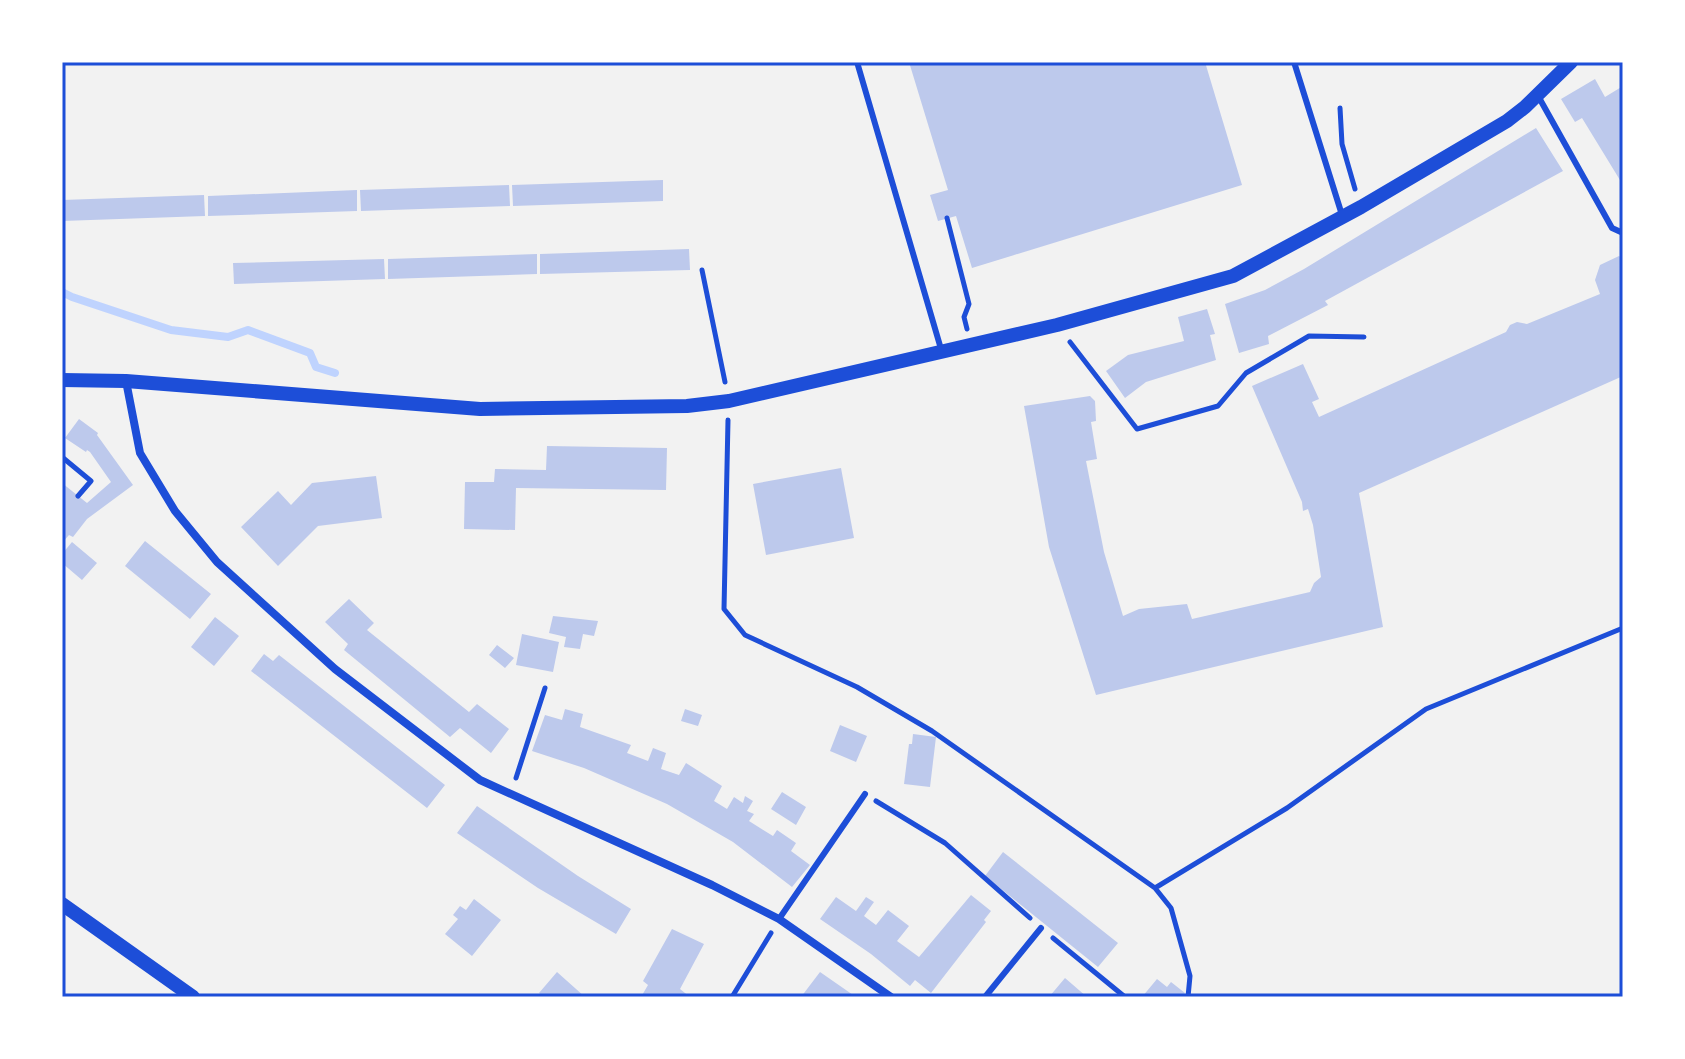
<svg xmlns="http://www.w3.org/2000/svg" width="1685" height="1059" font-family="'Varela Round',sans-serif">
<rect width="100%" height="100%" fill="#f2f2f2"/>
<g fill="none" stroke-linecap="round" stroke-linejoin="round">
<!-- stream -->
<path stroke="#bfd3fe" stroke-width="8" d="M62,292L72,297L171,330L228,337L248,330L310,353L316,367L335,373"/>
</g>
<!-- building -->
<path fill="#bdc9ec" d="M909,62H1205L1242,185L972,268L956,216L938,221L930,195L948,190Z
M1595,79L1605,97L1623,86V185L1582,118L1575,122L1561,99Z
M1536,128L1563,171L1325,301L1328,305L1268,336L1269,344L1239,353L1225,304L1265,290L1304,269Z
M663,180V201L513,206L512,185Z
M509,185L510,206L361,211L360,190Z
M357,190V211L208,216V196Z
M204,195L205,216L62,221V200Z
M689,249L690,270L540,274V254Z
M537,254V274L388,279V259Z
M1619,256L1623,259V376L1359,493L1383,627L1096,695L1049,547L1024,406L1090,396L1095,401L1096,421L1091,422L1097,459L1086,461L1104,552L1123,616L1139,609L1187,604L1192,619L1310,592L1314,583L1321,577L1313,525L1308,509L1303,511L1302,502L1252,386L1303,364L1319,399L1312,402L1319,417L1506,332L1510,325L1517,322L1527,324L1600,294L1595,280L1600,265Z
M384,259L385,279L234,284L233,263Z
M1207,309L1215,334L1210,335L1216,360L1146,382L1125,398L1106,371L1128,355L1184,341L1178,317Z
M79,419L98,433L97,435L133,485L87,519L73,537L69,535L62,543V483L87,503L111,482L90,452L87,450L86,452L65,438Z
M547,446L667,448L666,490L516,488L515,530L464,529L465,482H494L495,469L546,470Z
M841,468L854,538L766,555L753,484Z
M376,476L382,518L318,526L278,566L241,527L278,491L291,505L312,483Z
M145,541L211,594L190,619L125,566Z
M72,542L97,563L82,580L62,563V554Z
M349,599L374,623L367,630L469,712L477,704L509,729L491,753L460,728L450,737L344,650L348,644L325,622Z
M553,616L598,621L594,636L583,634L580,649L564,647L566,637L549,633Z
M215,617L239,636L214,666L191,647Z
M522,634L559,642L553,672L516,665Z
M497,645L514,658L505,668L489,655Z
M264,654L273,661L279,655L445,785L427,808L251,671Z
M565,709L583,714L580,727L631,745L627,753L648,761L653,748L666,753L661,769L679,775L686,763L722,786L714,801L727,809L734,797L743,803L745,796L753,801L747,811L754,814L749,821L773,836L777,830L796,843L791,851L810,865L792,887L733,842L667,804L584,768L532,751L545,715L562,720Z
M685,709L702,715L698,726L681,721Z
M840,725L867,736L856,762L830,751Z
M913,734L936,737L930,787L904,784L909,744H912Z
M782,792L806,807L796,825L771,809Z
M477,806L578,876L631,909L616,934L538,888L457,833Z
M1003,852L1118,943L1098,967L985,876Z
M971,895L991,911L984,920L986,922L931,993L915,980L910,986L871,954L820,919L836,897L856,911L866,897L874,902L864,916L876,925L888,910L909,926L897,941L919,957Z
M474,899L501,920L472,956L445,934L458,919L453,915L460,906L466,910Z
M672,929L704,944L680,989L690,997H641L648,985L643,981Z
M557,972L585,997H544L539,993Z
M820,972L856,997H801Z
M1065,978L1087,997H1049Z
M1157,979L1167,987L1171,982L1185,993L1182,997H1142Z"/>
<g fill="none" stroke-linecap="round" stroke-linejoin="round">
<!-- path -->
<path stroke="#1d4ed8" stroke-width="5" d="M1340,108L1342,144L1355,189
M947,218L969,304L964,317L967,329
M702,270L725,382
M1070,342L1137,429L1218,406L1246,373L1309,336L1364,337
M728,420L724,609L745,635L857,687L932,731L1155,888L1171,908L1190,976L1188,997
M62,457L91,481L78,496
M516,778L545,688
M876,801L945,843L1030,918
M1155,888L1287,808L1426,709L1623,628
M1053,938L1125,997
M732,997L771,933"/>
<!-- service -->
<path stroke="#1d4ed8" stroke-width="6" d="M857,62L941,349
M1294,62L1342,215
M1537,94L1612,228L1623,233
M779,919L865,794
M985,997L1041,928"/>
<!-- minor -->
<path stroke="#1d4ed8" stroke-width="8" d="M126,381L140,453L175,511L217,562L335,669L480,780L712,885L779,919L891,997"/>
<!-- tertiary -->
<path stroke="#1d4ed8" stroke-width="14" d="M62,380L126,381L480,409L687,406L729,401L1057,325L1233,276L1361,207L1507,121L1525,107L1571,62
M62,904L193,997"/>
</g>
<!-- border -->
<rect width="1685" height="1059" fill="none" stroke="#ffffff" stroke-width="128"/>
<rect x="64" y="64" width="1557" height="931" fill="none" stroke="#1d4ed8" stroke-width="3"/>
</svg>
